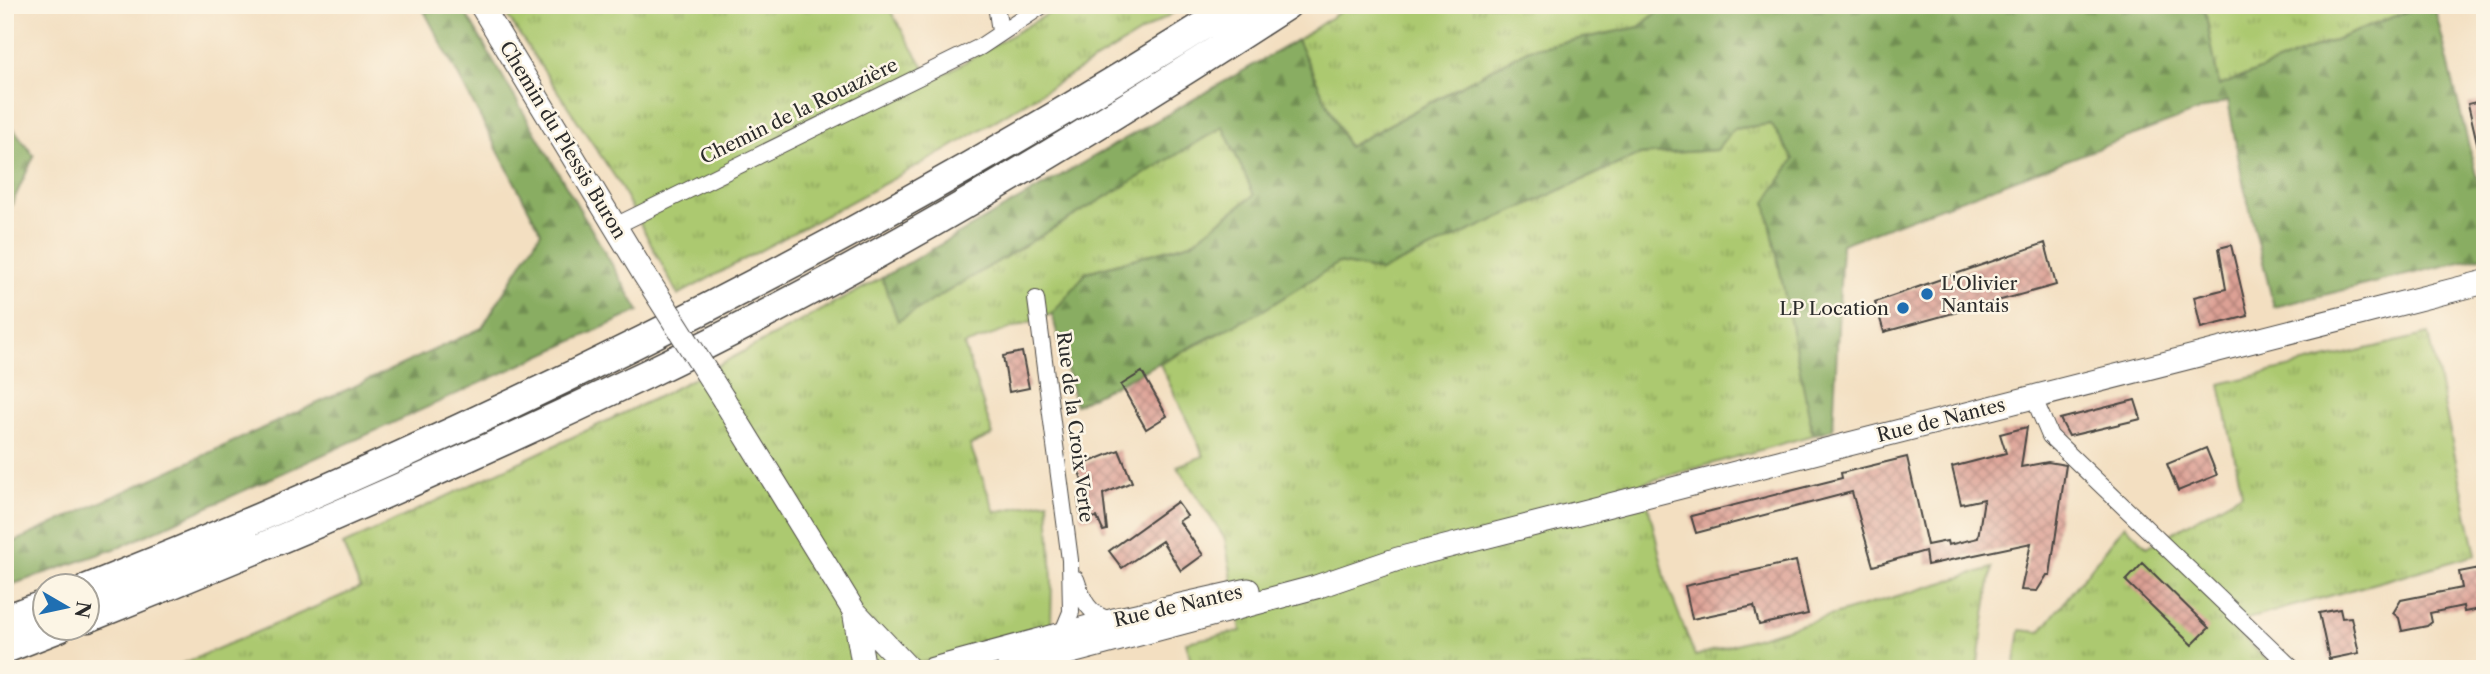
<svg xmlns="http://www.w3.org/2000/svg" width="2490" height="674" font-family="'Libre Caslon Text',serif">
<defs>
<pattern id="grass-tufts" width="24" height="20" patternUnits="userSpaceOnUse" patternTransform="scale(1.75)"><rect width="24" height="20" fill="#acc970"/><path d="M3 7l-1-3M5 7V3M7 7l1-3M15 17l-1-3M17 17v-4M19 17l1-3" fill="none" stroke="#8ca35c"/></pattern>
<pattern id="forest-firs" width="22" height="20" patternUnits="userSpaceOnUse" patternTransform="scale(1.75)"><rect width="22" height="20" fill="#89ad62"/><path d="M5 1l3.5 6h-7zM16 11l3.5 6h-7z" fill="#708d51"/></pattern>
<pattern id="building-cross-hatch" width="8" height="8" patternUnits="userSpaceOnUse" patternTransform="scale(1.75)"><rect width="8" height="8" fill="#dda195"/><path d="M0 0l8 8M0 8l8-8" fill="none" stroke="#b3837a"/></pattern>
</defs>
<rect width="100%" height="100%" fill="#fcf5e5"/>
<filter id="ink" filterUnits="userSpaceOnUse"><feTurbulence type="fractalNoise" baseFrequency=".0143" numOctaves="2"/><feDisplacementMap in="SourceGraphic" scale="14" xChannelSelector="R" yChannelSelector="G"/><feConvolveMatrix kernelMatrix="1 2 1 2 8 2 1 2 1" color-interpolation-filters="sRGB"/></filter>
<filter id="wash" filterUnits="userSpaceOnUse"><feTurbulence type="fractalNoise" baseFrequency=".00686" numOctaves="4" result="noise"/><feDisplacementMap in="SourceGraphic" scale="28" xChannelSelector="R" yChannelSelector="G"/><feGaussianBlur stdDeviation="1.57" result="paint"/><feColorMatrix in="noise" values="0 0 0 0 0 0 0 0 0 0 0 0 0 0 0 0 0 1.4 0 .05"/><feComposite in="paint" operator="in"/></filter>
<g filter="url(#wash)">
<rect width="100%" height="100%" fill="#f3dfc1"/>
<!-- grass -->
<path fill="url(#grass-tufts)" stroke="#6c7a4e" stroke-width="2" d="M500,5H887L932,81L1063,5H1186L945,151L678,295L617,180Z
M1350,5H1666L1639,27L1529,49L1348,147L1297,40Z
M2204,5H2423L2219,86Z
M1771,124L1794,159L1813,435L1643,483L1666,581L1695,656L1992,568L1977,669H1193L1186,642L1241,631L1225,539L1177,466L1204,456L1160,364L1262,311L1338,263L1381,271L1638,155L1717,150L1733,129Z
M1223,127L1254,195L1191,243L1087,272L1052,314L964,345L993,435L970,445L995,512L1048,501L1052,581L1051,624L951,656L892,669H170L360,588L343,545L664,394L882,278L898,321Z
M2429,334L2476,555L2229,624L2276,669H2014L2020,630L2040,632L2125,525L2147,547L2242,493L2220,384Z"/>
<!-- forest -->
<path fill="url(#forest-firs)" stroke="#5a6c46" stroke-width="2" d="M421,5H461L639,311L120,547L5,587V546L482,328L541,232Z
M1666,5H2204L2219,86L2423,5H2434L2485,211V256L2274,307L2242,178L2228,100L1842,244L1833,429L1813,435L1766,202L1794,159L1771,124L1733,129L1717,150L1638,155L1381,271L1338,263L1262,311L1076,405L1052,314L1087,272L1191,243L1254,195L1223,127L898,321L882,278L1297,40L1348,147L1529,49L1639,27Z
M5,117L34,156L5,219Z"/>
<g id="blocks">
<!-- building -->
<path fill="url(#building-cross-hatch)" d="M2485,100V150L2479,151L2468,104Z
M2045,243L2056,285L1884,332L1875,302Z
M2231,245L2248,316L2201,328L2194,297L2226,289L2219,248Z
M1022,352L1029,388L1009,392L1003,356Z
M1142,372L1167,416L1146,429L1121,385Z
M2135,400L2141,419L2069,436L2060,419Z
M2027,427L2021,467L2048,462L2066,465L2050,575H2047L2037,591L2021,590L2031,543L1927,565L1925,551L1873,566L1852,492L1696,533L1691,516L1842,478L1841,473L1907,457L1927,545L1947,541L1948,545L1978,538L1984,499L1961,504L1952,467L2006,453L2000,434Z
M2206,448L2217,475L2178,491L2167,464Z
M1119,450L1132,482L1103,494L1107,530L1103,531L1097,517L1081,519L1078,499L1089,497L1077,467Z
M1177,502L1187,516L1179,521L1203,555L1181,571L1162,541L1122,568L1109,551Z
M1796,561L1808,614L1759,625L1754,606L1692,619L1685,586Z
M2143,563L2209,628L2192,645L2126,581Z
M2485,567V608L2464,612L2463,606L2430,613L2432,622L2427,626L2402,631L2399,618L2393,613L2401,600L2462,588L2459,572Z
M2340,609L2342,618L2351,617L2359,653L2329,659L2319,613Z"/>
</g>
</g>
<g filter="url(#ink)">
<use href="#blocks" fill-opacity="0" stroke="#494642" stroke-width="2"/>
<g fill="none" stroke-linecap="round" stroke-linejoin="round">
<!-- street casing -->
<g stroke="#494642" stroke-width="18">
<path id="street" d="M996,5L1000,31
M615,226L980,47L1043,5
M1036,299L1070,560L1071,612L1064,629L1057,636
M2033,396L2050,436L2293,669
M1076,579C1083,600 1088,615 1111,620"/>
</g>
<!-- secondary casing -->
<g stroke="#494642" stroke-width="25">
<path id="secondary" d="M481,5L644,274
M724,400L854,611L909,669
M854,611L864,669
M933,669L1114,620L1248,590
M1008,669L1316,587L1398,559L2485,282"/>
</g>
<!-- highway casing -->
<g stroke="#494642" stroke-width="31">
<path id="highway" d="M88,588C488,429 872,237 1236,5
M88,618C277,543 463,462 647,374C868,267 1081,139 1287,5
M5,619L46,604
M5,649L59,628"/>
</g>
<!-- street -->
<use href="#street" stroke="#fff" stroke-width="16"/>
<!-- secondary -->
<use href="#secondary" stroke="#fff" stroke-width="23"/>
<!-- highway -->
<use href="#highway" stroke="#fff" stroke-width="28"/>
<!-- secondary-bridge casing -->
<g stroke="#494642" stroke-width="25" stroke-linecap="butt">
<path id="secondary-bridge" d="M644,274L724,400"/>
</g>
<!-- secondary-bridge -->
<use href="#secondary-bridge" stroke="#fff" stroke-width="23"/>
</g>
</g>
<!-- markers -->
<g fill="#1f6fb2" stroke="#fcf5e5" stroke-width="2.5">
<circle cx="1927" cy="294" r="7"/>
<circle cx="1903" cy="308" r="7"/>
</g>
<g text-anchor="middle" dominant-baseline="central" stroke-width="5" stroke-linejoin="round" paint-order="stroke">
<!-- street labels -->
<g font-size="19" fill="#2b2b2b" stroke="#fcf5e5">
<text transform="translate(799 111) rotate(-26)">Chemin de la Rouazière</text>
<text transform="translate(563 140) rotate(59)">Chemin du Plessis Buron</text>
<text transform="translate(1941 420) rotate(-14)">Rue de Nantes</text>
<text transform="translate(1075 427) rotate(83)">Rue de la Croix Verte</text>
<text transform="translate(1178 606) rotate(-13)">Rue de Nantes</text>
</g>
<!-- poi labels -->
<g font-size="19" fill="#2b2b2b" stroke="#fcf5e5" text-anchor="start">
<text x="1941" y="283">L'Olivier<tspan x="1941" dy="22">Nantais</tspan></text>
<text x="1889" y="308" text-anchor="end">LP Location</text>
</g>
</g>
<!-- margin -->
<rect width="2490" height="674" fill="none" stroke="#fcf5e5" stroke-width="28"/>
<!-- north arrow -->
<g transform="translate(66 607) rotate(99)"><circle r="33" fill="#fcf5e5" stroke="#a8a49b" stroke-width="2"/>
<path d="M0-5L12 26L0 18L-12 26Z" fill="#1f6fb2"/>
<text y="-10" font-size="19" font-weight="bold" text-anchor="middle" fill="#2b2b2b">N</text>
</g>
</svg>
